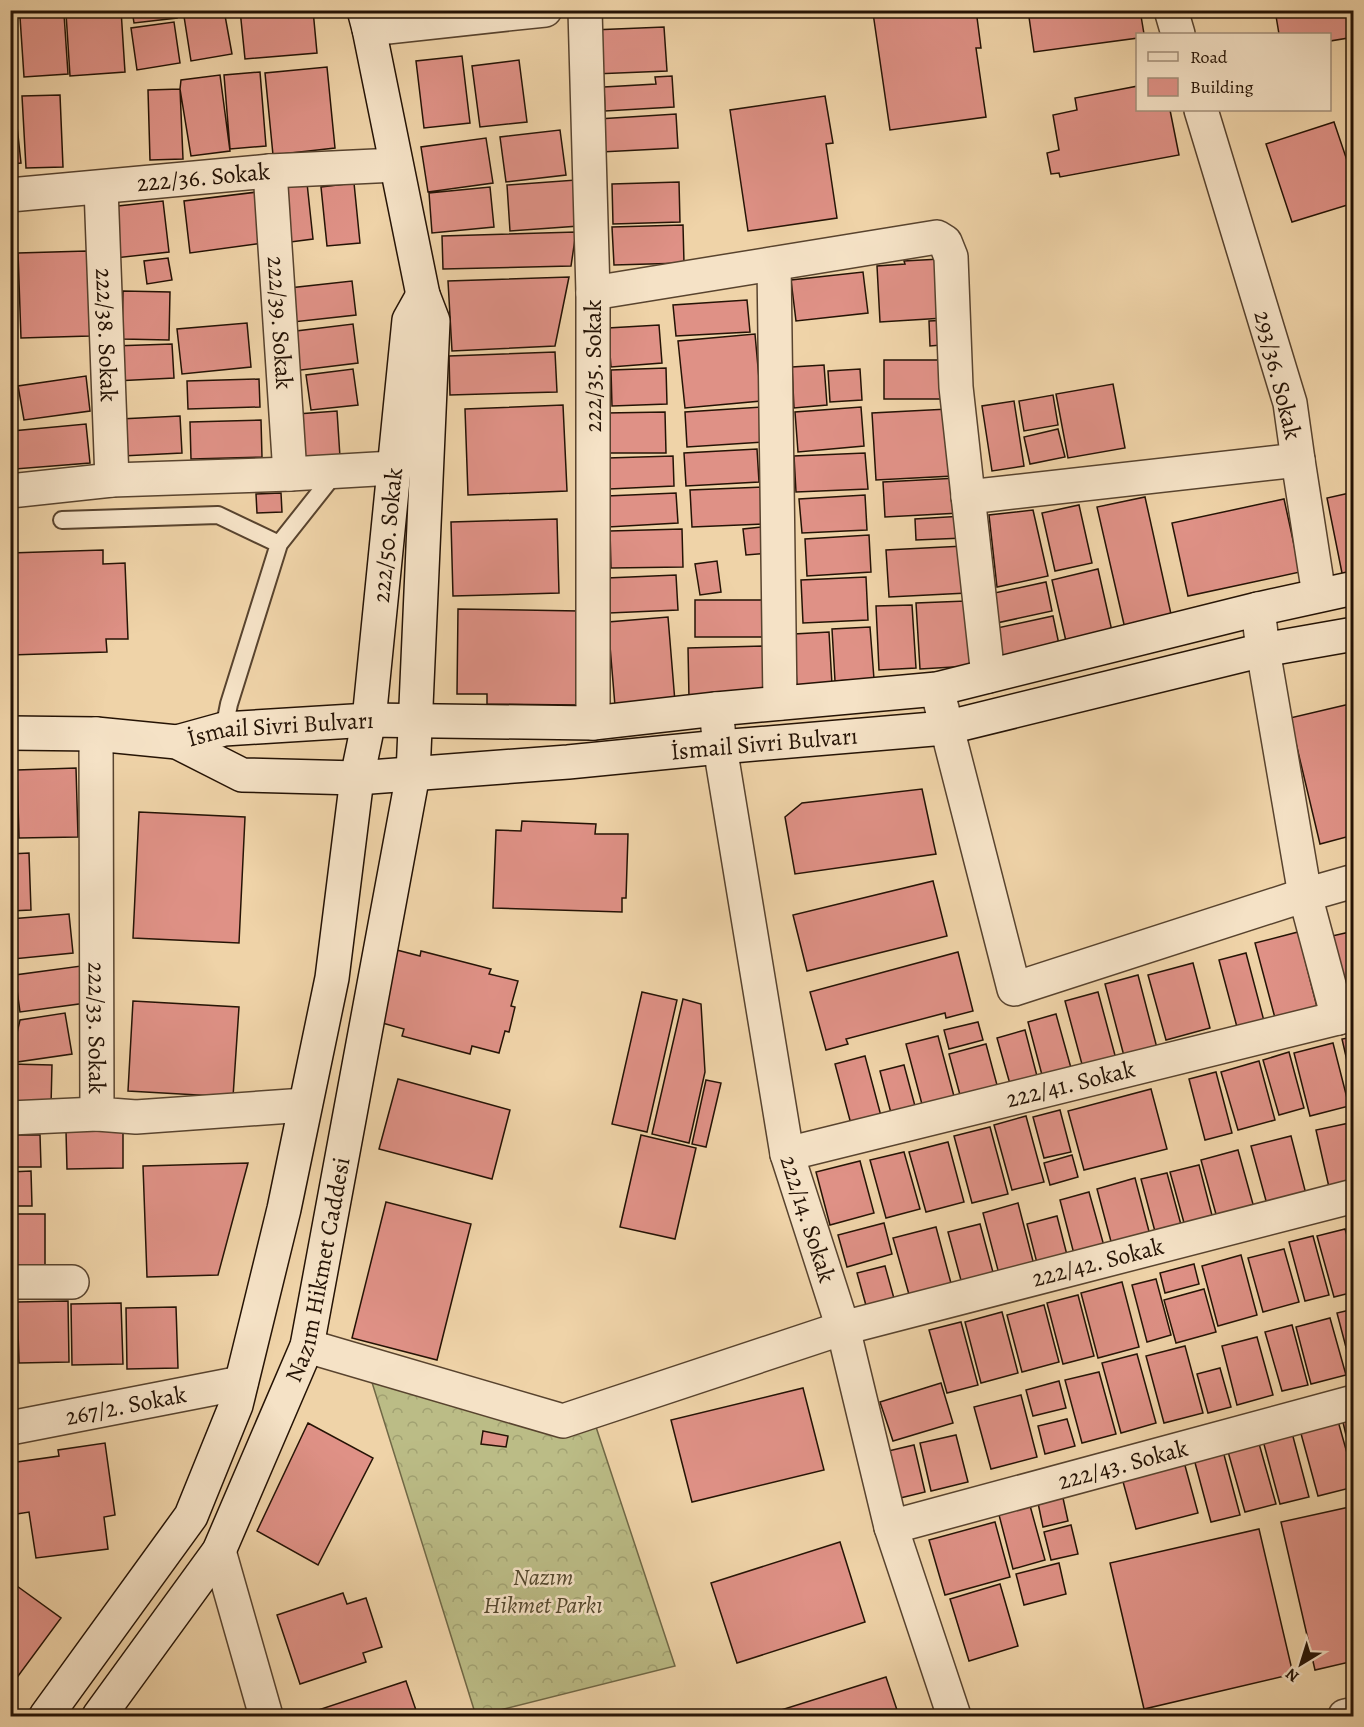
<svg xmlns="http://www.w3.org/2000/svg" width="1364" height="1727" font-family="Alegreya,serif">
<defs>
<pattern id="forest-crowns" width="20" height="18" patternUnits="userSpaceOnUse" patternTransform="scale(1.5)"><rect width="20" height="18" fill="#bbbc86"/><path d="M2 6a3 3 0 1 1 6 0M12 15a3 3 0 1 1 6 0" fill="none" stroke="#a1a172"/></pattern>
</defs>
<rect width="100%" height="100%" fill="#efd3a8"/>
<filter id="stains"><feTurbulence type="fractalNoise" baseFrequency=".00333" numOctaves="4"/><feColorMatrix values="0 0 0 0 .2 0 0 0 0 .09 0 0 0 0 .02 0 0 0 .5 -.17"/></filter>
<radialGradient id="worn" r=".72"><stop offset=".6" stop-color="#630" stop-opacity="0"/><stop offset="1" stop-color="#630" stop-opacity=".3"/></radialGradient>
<!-- forest -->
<path fill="url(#forest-crowns)" stroke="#706846" stroke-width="1.5" d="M370,1376L596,1427L675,1666L476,1716Z"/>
<!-- building -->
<path fill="#df9186" stroke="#251305" stroke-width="1.5" d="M104,10H121L125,72L70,76L66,13Z
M132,10H175L177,18L134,23Z
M183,10H224L232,54L191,61Z
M240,10H313L317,53L245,59Z
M894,10H976L981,48H976L986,117L890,130L873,13Z
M1028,10H1140L1144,34H1138V38L1034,52Z
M1275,10H1354V37L1330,41V34H1279Z
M64,14L68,74L24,77L20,17Z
M174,22L180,63L137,70L131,28Z
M664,27L667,71L594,74L592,30Z
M462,56L470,123L424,128L416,61Z
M519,60L527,122L480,127L472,66Z
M327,67L335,148L273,155L265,73Z
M260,72L266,146L230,149L224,75Z
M220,75L230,151L191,156L180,89L181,80Z
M672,76L674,107L605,111L604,87L656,84L655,77Z
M1138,86V110H1170L1179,155L1060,177L1059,173L1051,174L1047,153L1059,150L1053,115L1077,110L1075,98Z
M180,89L183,159L150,160L148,90Z
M60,95L63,167L26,168L22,96Z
M825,96L833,143L826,144L837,218L748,231L730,110Z
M10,98H14L21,163L10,164Z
M676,114L678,148L601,152L598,119Z
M1334,122L1354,181V203L1292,222L1266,144Z
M560,130L566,175L506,182L500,137Z
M486,138L493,183L428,192L421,147Z
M576,180L579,226L510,231L507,185Z
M679,182L680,222L613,224L612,184Z
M307,183L313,239L283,243L277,186Z
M354,183L360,243L327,246L321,187Z
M490,187L494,227L432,233L429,193Z
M257,192L263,243L190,253L184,201Z
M163,201L169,252L115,258L109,207Z
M683,225L684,263L614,265L612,227Z
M576,232L571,266L443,269L442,236Z
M87,251L90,336L21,338L18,253Z
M168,258L172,280L147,284L144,261Z
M940,259L944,318L880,322L877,266L905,264L904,261Z
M863,272L868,313L796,321L791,280Z
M569,277L555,346L452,351L448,281Z
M352,281L356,315L293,322L289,288Z
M123,291L170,292L169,340L122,339Z
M747,300L750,332L676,336L673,305Z
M951,320L953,344L930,346L929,321Z
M247,323L251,367L182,374L177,329Z
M353,324L358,363L293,371L288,332Z
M659,325L662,363L611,367L608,328Z
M755,334L761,401L685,408L678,341Z
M172,344L174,378L115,381L113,346Z
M555,352L557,392L450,395L449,356Z
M884,360H949V399H884Z
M824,365L827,405L794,408L792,367Z
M666,368L667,404L612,406L611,370Z
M353,369L358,405L311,410L306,375Z
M860,369L862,400L830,402L828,371Z
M86,376L90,411L24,420L18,386Z
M259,379L260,407L188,409L187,381Z
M1113,384L1125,448L1068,458L1056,394Z
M1053,395L1058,425L1024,431L1019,401Z
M1014,401L1024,466L992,471L982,406Z
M563,405L567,491L468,495L465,409Z
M762,407L764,442L687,447L685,412Z
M861,407L864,446L798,452L795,412Z
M948,409L953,476L876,480L872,413Z
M337,411L340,457L299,459L297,414Z
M665,412L666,453H607L606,413Z
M180,416L182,453L122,456L120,419Z
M261,420L262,457L191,459L190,422Z
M86,424L90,463L15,469L12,431Z
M1058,429L1065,457L1030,464L1024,437Z
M757,449L759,482L686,486L684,453Z
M865,453L868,489L796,492L794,456Z
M673,456L674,486L609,489L608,458Z
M958,478L960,513L885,517L883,482Z
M764,487L766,524L692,527L690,490Z
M1354,492V586L1345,588L1327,498Z
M281,493L282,512L257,513L256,494Z
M676,493L678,523L608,527L607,496Z
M865,495L867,530L802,533L799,499Z
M1145,497L1173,623L1126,633L1097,507Z
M1284,499L1300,572L1188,596L1172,523Z
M1079,505L1092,563L1055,571L1042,513Z
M1033,510L1048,576L997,587L989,515Z
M963,516L964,538L916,540L915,519Z
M557,519L559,593L453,596L451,522Z
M770,526L772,553L746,555L743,529Z
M682,529L683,567L611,568L610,531Z
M869,535L871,572L807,576L805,539Z
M964,546L967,593L889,597L886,550Z
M103,550V564L125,563L128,639H106L107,652L10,655V553Z
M717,561L721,592L700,595L695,564Z
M1098,569L1114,640L1068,650L1052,580Z
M676,575L678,610L609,613L607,578Z
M866,577L868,620L803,623L801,580Z
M1046,582L1052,611L992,624L985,595Z
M695,600H765L766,637H695Z
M966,601L970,666L920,669L916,603Z
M912,605L916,668L879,670L876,606Z
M458,609L579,611L577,705L487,704V694H457Z
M1053,616L1061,654L996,668L988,630Z
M668,617L675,702L615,706L608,622Z
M870,627L874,679L835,681L832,629Z
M829,632L832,685L797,687L794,634Z
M764,646L765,696L689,698L688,648Z
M1354,703V835L1320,844L1290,718Z
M76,768L78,837L19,838L17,770Z
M10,782H14L12,840H10Z
M922,789L936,854L795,874L785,817L802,803Z
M139,812L245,817L239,943L133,938Z
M522,821L596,824L595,834H628L626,898H622V912L493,908L496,830L521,831Z
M29,853L31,910L10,911V854Z
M933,881L947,936L807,971L793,915Z
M69,914L73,953L13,959L10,919Z
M1354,931V993L1347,994L1332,936Z
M1298,932L1317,1007L1275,1018L1255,943Z
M393,949L420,956L421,951L491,969L489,974L518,981L511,1006L515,1007L509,1032L505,1031L499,1053L472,1046L470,1054L402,1036L404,1029L375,1021Z
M958,952L973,1011L946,1018L945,1013L846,1039L848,1044L826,1050L810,992Z
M1246,953L1264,1021L1237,1027L1219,960Z
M1193,963L1210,1028L1166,1040L1148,975Z
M81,966L86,1003L20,1012L15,975Z
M1138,975L1157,1048L1124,1056L1105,984Z
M642,992L677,1000L647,1132L612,1124Z
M1098,992L1116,1059L1083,1068L1065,1001Z
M683,999L701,1004L705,1072L689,1143L652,1134Z
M133,1001L239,1007L233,1097L128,1091Z
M65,1013L72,1054L10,1063L20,1020Z
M1056,1014L1071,1068L1042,1075L1028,1022Z
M978,1022L983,1040L949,1049L944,1030Z
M1025,1030L1037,1076L1010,1084L997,1038Z
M938,1036L955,1100L923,1108L906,1044Z
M1354,1037V1091L1342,1039Z
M1333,1043L1349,1106L1310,1116L1294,1053Z
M986,1044L997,1085L960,1095L949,1054Z
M1289,1052L1304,1108L1279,1115L1263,1060Z
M865,1056L881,1116L851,1124L835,1064Z
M1259,1061L1275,1120L1238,1130L1221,1072Z
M10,1064L52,1065L51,1106L10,1105Z
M904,1065L915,1106L891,1113L880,1071Z
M1216,1072L1232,1133L1205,1140L1189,1079Z
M398,1079L510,1110L492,1179L379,1149Z
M706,1080L721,1083L706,1147L692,1144Z
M1151,1089L1167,1149L1084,1170L1068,1111Z
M1060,1110L1071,1152L1044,1158L1033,1117Z
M1026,1116L1044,1182L1012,1190L994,1125Z
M1354,1122V1190L1331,1196L1316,1130Z
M990,1127L1008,1194L972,1203L954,1136Z
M123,1130V1168L67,1169L66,1131Z
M10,1135H40L41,1167H10Z
M641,1135L696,1148L675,1239L620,1227Z
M1291,1136L1307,1198L1268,1208L1251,1146Z
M948,1142L964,1202L926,1212L909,1152Z
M1238,1150L1256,1215L1219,1225L1201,1160Z
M904,1152L920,1209L886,1218L870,1160Z
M1072,1155L1078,1177L1050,1185L1044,1163Z
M860,1161L874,1213L830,1225L816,1172Z
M248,1163L218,1275L147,1277L143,1166Z
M1199,1165L1214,1223L1186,1230L1170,1172Z
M31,1171L32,1206H10V1172Z
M1167,1173L1183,1232L1157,1239L1141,1179Z
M1135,1178L1151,1239L1113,1249L1097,1189Z
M1089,1192L1104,1246L1074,1254L1060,1200Z
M386,1202L471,1224L437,1360L352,1338Z
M1018,1203L1034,1265L999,1274L983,1213Z
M10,1214H45V1267H10Z
M1057,1216L1067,1255L1037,1263L1027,1224Z
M884,1223L892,1254L847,1267L838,1235Z
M980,1224L994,1276L962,1284L948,1232Z
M936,1227L952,1287L910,1298L893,1238Z
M1345,1229L1354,1259V1292L1334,1297L1317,1236Z
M1313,1236L1329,1295L1305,1301L1289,1242Z
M1284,1249L1299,1302L1263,1312L1248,1258Z
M1241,1255L1257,1315L1218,1326L1202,1266Z
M1194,1264L1199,1284L1165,1293L1160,1273Z
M885,1266L895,1302L867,1309L857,1273Z
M1156,1279L1171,1335L1147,1342L1132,1285Z
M1122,1282L1139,1347L1098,1358L1081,1293Z
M1204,1289L1216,1332L1176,1343L1164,1300Z
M1078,1295L1094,1356L1063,1364L1047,1303Z
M10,1296L12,1339H10Z
M68,1301L69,1362L19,1363L17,1302Z
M121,1303L123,1364L72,1365L71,1304Z
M1044,1305L1059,1362L1022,1372L1007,1315Z
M176,1307L178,1368L127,1369L126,1308Z
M1354,1309V1374H1353L1337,1313Z
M1002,1312L1018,1373L981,1383L965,1322Z
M1330,1318L1346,1375L1311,1384L1296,1327Z
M961,1322L978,1385L947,1393L929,1330Z
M1292,1325L1308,1385L1282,1391L1265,1332Z
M1257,1337L1273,1395L1237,1405L1222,1346Z
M1185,1346L1203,1413L1164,1423L1146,1356Z
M1137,1354L1156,1423L1121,1433L1102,1363Z
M1220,1368L1231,1407L1208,1413L1197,1374Z
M1099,1372L1116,1434L1082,1443L1065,1380Z
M1059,1381L1066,1408L1033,1416L1026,1390Z
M941,1383L953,1423L893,1441L880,1402Z
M803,1388L824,1470L692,1502L671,1420Z
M1021,1395L1037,1457L991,1469L974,1407Z
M1354,1416V1469L1342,1418Z
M1067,1419L1075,1446L1045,1454L1038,1426Z
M1338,1421L1354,1478V1487L1318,1496L1300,1430Z
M308,1423L373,1458L318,1565L257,1531Z
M1291,1429L1309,1497L1280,1504L1262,1437Z
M483,1431L508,1436L506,1447L481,1444Z
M956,1435L968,1482L931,1491L920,1443Z
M1258,1440L1276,1504L1245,1512L1227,1448Z
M105,1443L115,1515L104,1517L108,1549L36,1558L29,1512L10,1515V1463L59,1456L58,1450Z
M914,1445L925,1492L896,1499L884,1452Z
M1223,1451L1240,1515L1211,1522L1194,1459Z
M1184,1462L1198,1513L1136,1529L1122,1478Z
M1063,1498L1068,1521L1043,1527L1038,1503Z
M1029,1502L1045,1560L1013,1569L998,1511Z
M1354,1506V1661L1315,1670L1281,1522Z
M995,1522L1010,1577L945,1595L929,1540Z
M1071,1525L1078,1554L1051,1560L1044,1532Z
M1259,1529L1293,1674L1144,1709L1110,1563Z
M840,1542L865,1622L737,1663L711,1583Z
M1059,1563L1066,1594L1024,1605L1016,1574Z
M10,1581L61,1618L10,1687Z
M1000,1584L1018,1646L969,1661L950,1599Z
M343,1593L347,1604L366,1598L382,1647L363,1653L366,1662L300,1684L277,1615Z
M886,1677L899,1716H762Z
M406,1681L418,1716H304L303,1715Z"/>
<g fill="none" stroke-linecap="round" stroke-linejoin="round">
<!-- lane casing -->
<g stroke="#58432e" stroke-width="20">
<path id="lane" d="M62,520L218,515L279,544
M224,729L229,704L279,544L336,472"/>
</g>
<!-- street casing -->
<g stroke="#58432e" stroke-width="36">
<g id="street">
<path d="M585,10L593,293V723"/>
<path d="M1171,10L1178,34"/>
<path d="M369,29L545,10"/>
<path id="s1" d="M270,171L290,474"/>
<path id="s2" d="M101,188L112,480"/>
<path id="s3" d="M10,195L270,171L396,165"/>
<path d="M774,264L780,703"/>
<path d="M593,293L937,237L945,242L951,257L956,387L988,676"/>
<path d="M1298,460L1319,595"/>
<path d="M10,491L112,480L290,474L393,468"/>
<path d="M968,497L1298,460L1290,403L1201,110"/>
<path d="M1258,609L1263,650L1305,895L1354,881"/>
<path d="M937,689L1014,989L1305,895L1338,1018"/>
<path id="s4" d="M716,709L720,747L787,1154L843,1328L891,1527L954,1716"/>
<path id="s5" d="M96,734L97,1114L136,1117L305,1105"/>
<path d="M10,1118L97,1114"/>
<path id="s6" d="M787,1154L1354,1014"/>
<path d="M10,1282H72"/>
<path id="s7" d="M307,1346L563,1421L843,1328L1354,1196"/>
<path id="s8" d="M10,1428L241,1383"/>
<path id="s9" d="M891,1527L1354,1402"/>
<path d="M219,1551L266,1716"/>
<path d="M1345,1716L1354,1714"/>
</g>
</g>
<!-- secondary casing -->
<g stroke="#251305" stroke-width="36">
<g id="secondary">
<path id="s10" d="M10,733L96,734L177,742L242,775L357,778L568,762L720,747L945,728L1263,650L1354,634"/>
<path id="s11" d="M177,742L224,729L369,720L593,723L716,709L937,689L1258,609L1354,588"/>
<path id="s12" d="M46,1716L191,1516L236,1405L284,1209L332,978L357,778L369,720L409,320L423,295"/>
<path id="s13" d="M99,1716L219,1551L307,1346L413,774L433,321L423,295L369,29L364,10"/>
</g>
</g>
<!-- lane -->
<use href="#lane" stroke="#f5e2c6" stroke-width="16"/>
<!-- street -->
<use href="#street" stroke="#f5e2c6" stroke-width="33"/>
<!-- secondary -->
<use href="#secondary" stroke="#f5e2c6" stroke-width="33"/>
</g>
<g text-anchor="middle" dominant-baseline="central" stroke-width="5" stroke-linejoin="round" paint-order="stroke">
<!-- street labels -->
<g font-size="24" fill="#251305" stroke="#f5e2c6">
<text stroke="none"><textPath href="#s3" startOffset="194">222/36. Sokak</textPath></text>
<text stroke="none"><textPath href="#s1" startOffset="152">222/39. Sokak</textPath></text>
<text stroke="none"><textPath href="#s2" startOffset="147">222/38. Sokak</textPath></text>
<text transform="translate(593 366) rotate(-90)">222/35. Sokak</text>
<text transform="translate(1278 375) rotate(76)">293/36. Sokak</text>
<text stroke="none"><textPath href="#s12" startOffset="1251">222/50. Sokak</textPath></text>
<text stroke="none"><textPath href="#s11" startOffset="105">İsmail Sivri Bulvarı</textPath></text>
<text stroke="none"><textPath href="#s10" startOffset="764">İsmail Sivri Bulvarı</textPath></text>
<text stroke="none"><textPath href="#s5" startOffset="294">222/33. Sokak</textPath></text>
<text stroke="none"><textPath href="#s6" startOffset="292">222/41. Sokak</textPath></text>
<text stroke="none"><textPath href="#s4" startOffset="519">222/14. Sokak</textPath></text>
<text stroke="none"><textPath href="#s7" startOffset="825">222/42. Sokak</textPath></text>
<text stroke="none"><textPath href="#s13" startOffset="504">Nazım Hikmet Caddesi</textPath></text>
<text stroke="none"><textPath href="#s8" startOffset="118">267/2. Sokak</textPath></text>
<text stroke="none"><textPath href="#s9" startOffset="240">222/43. Sokak</textPath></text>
</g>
<!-- park labels -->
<g font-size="24" font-style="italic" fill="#52462c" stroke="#f5e2c6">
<text x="543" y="1577">Nazım<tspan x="543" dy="28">Hikmet Parkı</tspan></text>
</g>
</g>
<!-- margin -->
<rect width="1364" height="1727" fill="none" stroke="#efd3a8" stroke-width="36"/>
<rect x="12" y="12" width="1340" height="1703" fill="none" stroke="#251305" stroke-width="3"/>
<rect x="18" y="18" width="1328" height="1691" fill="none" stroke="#251305" stroke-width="1.5"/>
<!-- legend -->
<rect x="1136" y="33" width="195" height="78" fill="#f5e2c6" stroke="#a28f79" stroke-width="1.5"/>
<rect x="1148" y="52" width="30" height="9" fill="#f5e2c6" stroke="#a28f79" stroke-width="1.5"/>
<text x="1190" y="63" font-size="18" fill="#251305">Road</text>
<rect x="1148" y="78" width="30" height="18" fill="#df9186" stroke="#a28f79" stroke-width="1.5"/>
<text x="1190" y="93" font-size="18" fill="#251305">Building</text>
<!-- north arrow -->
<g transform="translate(1301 1664) rotate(218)" stroke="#f5e2c6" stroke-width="4.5" paint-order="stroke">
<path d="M0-4.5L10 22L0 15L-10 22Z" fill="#251305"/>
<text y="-9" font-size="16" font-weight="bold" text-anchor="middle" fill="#251305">N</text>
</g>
<rect width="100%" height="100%" filter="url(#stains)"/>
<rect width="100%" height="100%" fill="url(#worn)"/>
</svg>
